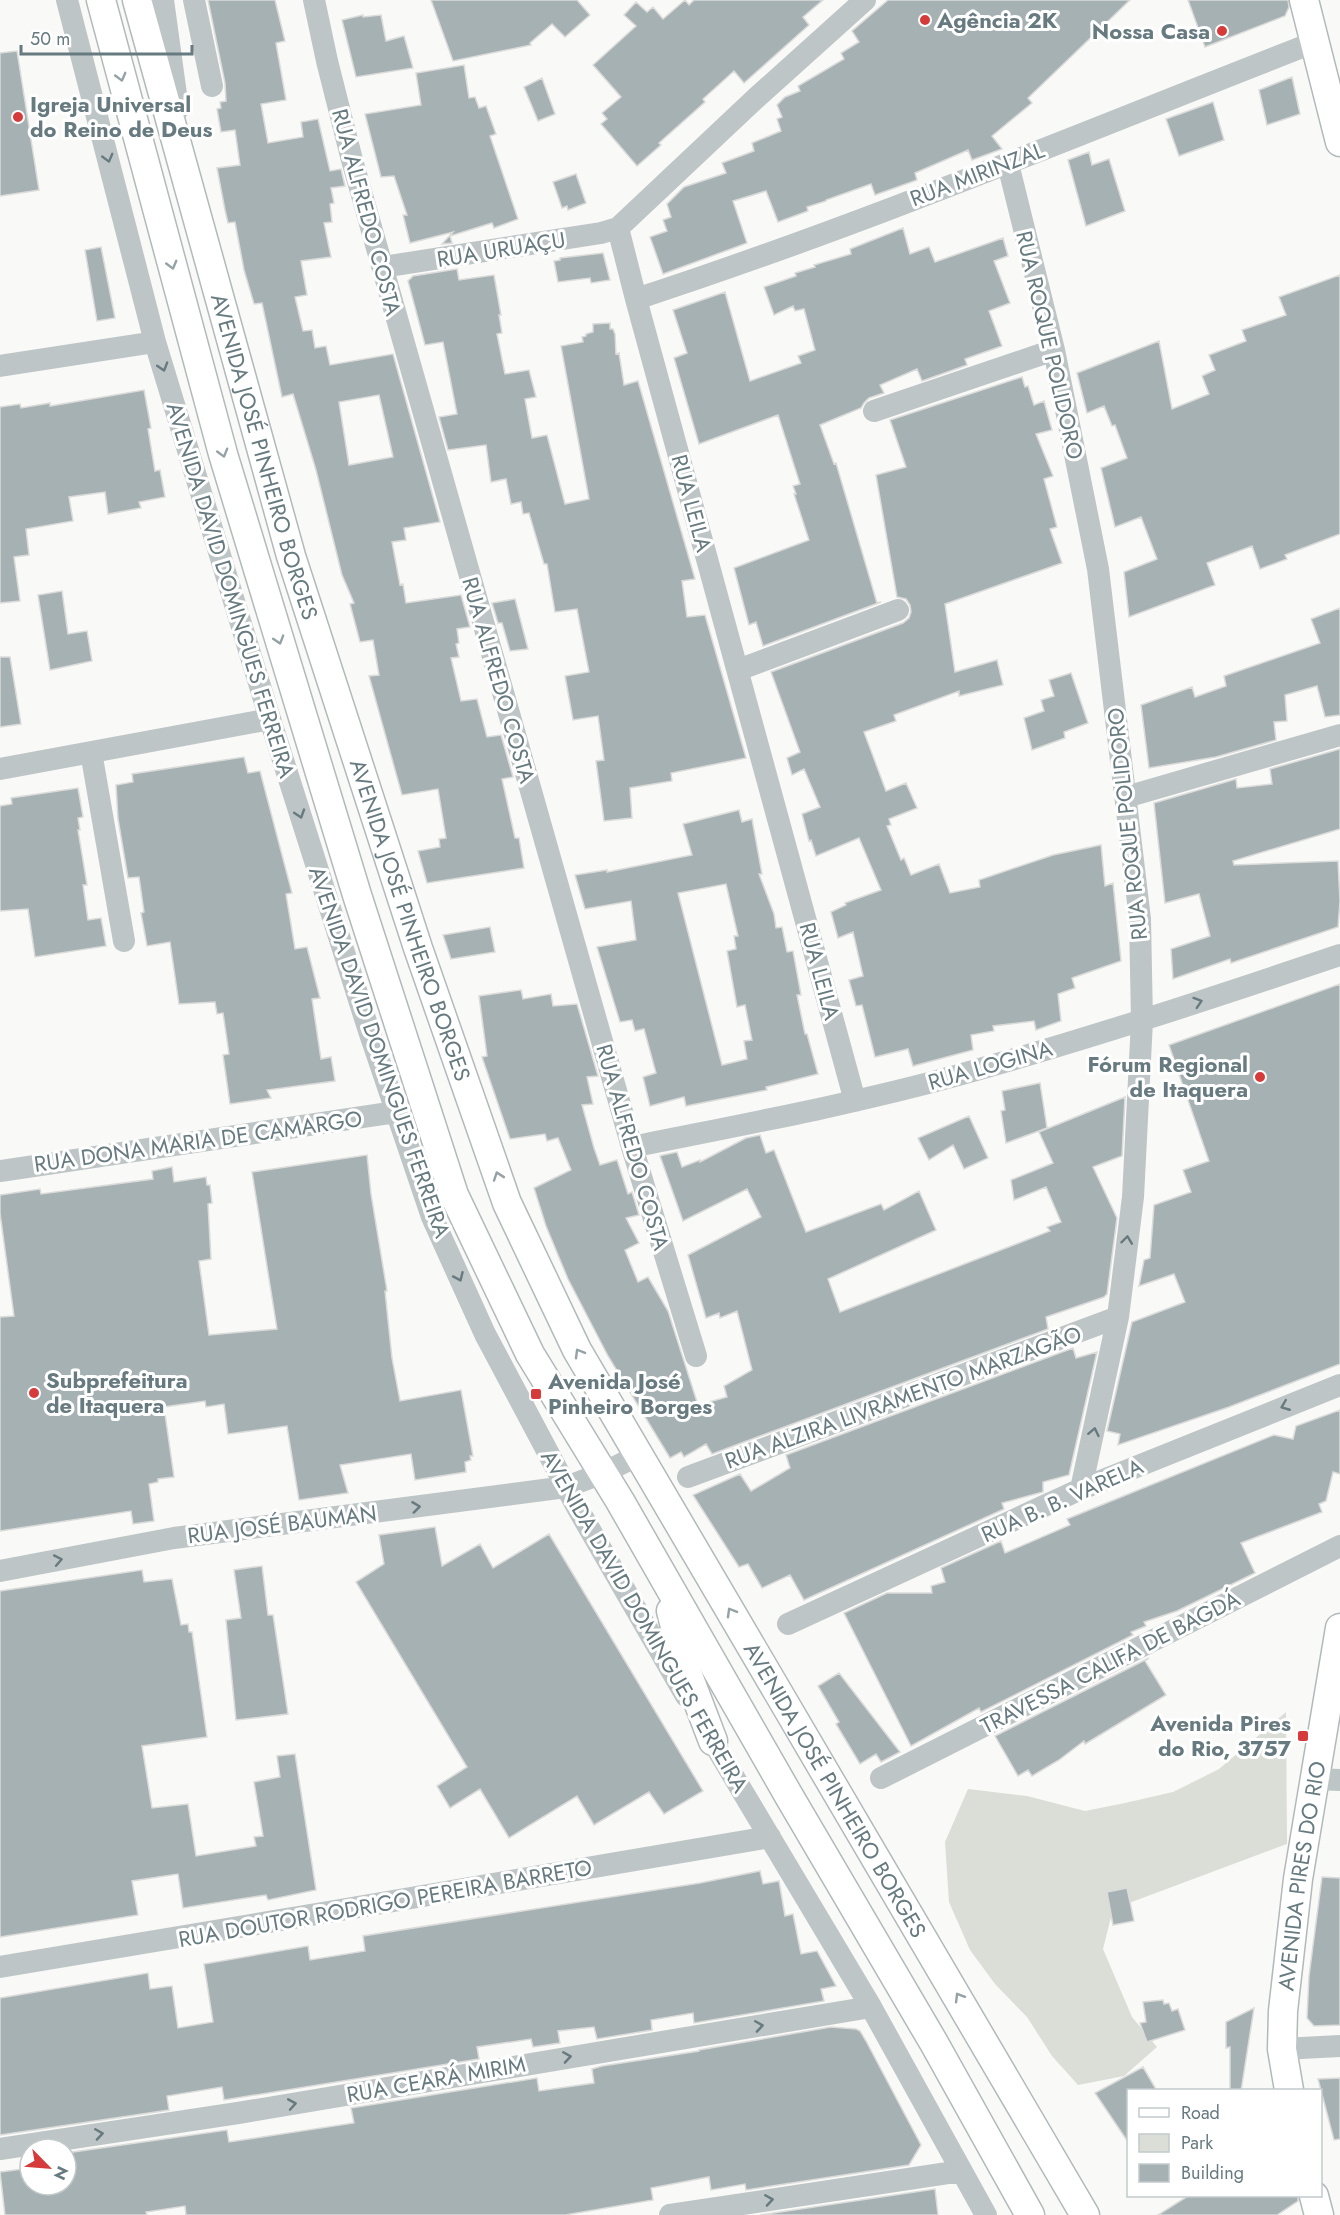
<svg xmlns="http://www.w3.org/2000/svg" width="1340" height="2215" font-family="Jost,sans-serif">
<rect width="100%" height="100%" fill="#f9f9f7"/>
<!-- green -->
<path fill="#dbded7" d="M1286,1712L1287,1844L1113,1909L1103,1949L1132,2017L1157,2047L1124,2076L1078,2085L1052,2056L1027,2017L995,1984L970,1950L949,1902L945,1842L968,1789L1027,1796L1085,1811L1125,1803L1173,1792L1219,1769Z"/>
<!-- building -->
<path fill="#a6b1b4" stroke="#dbdbda" stroke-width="1.5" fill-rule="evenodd" d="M208,0H275L285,41L276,43L286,100L261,104L268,143L303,137L301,122L318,119L330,171L341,169L345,186L331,188L334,203L330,204L332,222L324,223L331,257L301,261L307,295L295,297L303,331L312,330L315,348L326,346L330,365L393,354L440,522L404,528L406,540L392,542L400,585L403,584L406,603L461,595L470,627L457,629L459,643L456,644L459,657L451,658L461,701L477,699L487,737L501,735L513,777L502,779L515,838H519L524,868L427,883L418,851L440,847L439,839L446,838L438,789L402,795L369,676L379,675L373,640L360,642L350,604L354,603L342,575L316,470L293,394L282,397L262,303L254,304L244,270L235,222L228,223L225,210L217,168L240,165L235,130L221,132L217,109L221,108L220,102L226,101L225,83ZM379,395L393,457L349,465L339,402Z
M431,0H577L590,15L565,37L552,24L530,43L531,45L453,61Z
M685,0L689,5L694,0H823L803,17L809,25L744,83L734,71L703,99L705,102L659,143L661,145L637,166L601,124L607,119L602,113L621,97L593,65L636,26L624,15L636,2L647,12L653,7L663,19Z
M888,0H1130L1028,98L1032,103L992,136L1002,149L972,160L968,150L915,173L917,180L875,195L871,184L826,200V201L807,207L808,211L778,222L766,191L733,201L747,243L663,274L650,237L667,231L663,220L671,217L667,204L684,187L726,173L722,163L754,151L752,143L781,131L777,119L782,117L777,105L785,97L800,91L798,86L844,59L841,53L859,42L852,31Z
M1188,0H1288L1289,7L1285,16L1205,47Z
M363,15V17L381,15L386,41L404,36L413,68L356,77L342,20Z
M17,51L39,190L0,196V53Z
M464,65L469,98L475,97L479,108L486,106L496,134L490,136L518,219L494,228L492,223L450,236L452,243L442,244L453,232L410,243L403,215H407L394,176L381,177L365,114L421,105L416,73Z
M1292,77L1300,114L1267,125L1259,90Z
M542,78L555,114L538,121L524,87Z
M1213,102L1224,140L1179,156L1166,119Z
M1089,152L1092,165L1109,159L1125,211L1086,226L1068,160Z
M576,174L586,203L568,210L567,206L562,208L553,182Z
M903,228L910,254L929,247L935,262L1003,238L1008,256L994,261L1010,303L989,311L1002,346L965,359L967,365L922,381L917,369L880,385L884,393L869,398L864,403L861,408L820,425L834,464L836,463L877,603L881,602L763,646L756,622L749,625L734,568L809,540L794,494H796L793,486L800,484L778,415L699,444L674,358L687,353L673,310L725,292L750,381L801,363L798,356L815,350L804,309L795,311L793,306L774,315L764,287L796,276L795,273L815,267L814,265L851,254L850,249Z
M101,247L115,318L97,321L85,250Z
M603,253L610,280L591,283L590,278L558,282L554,261L560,260V258Z
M457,269L459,280L494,275L501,315H499L502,333L497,334L505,374L529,370L536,397L525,399L532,438L547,435L565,504L589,499L561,346L583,342L582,337L586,336V334L593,332V324L610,323V329H613L615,334L616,354L619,353L624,385L638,381L695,579L682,581L687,617L705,615L746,758L671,773L672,781L630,788L632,818L604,821L596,761L604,760L598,716L573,720L565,676L589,672L577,609L555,612L547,564H544L529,513L523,514L521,502L511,504L506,479L491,482L486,445L448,450L439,417L457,414L443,342L425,345L408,281L413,276Z
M1340,275V534L1285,555L1287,559L1260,569L1252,546L1207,563L1215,585L1129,617L1124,572L1157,559L1141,517L1115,527L1101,468L1127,458L1115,425L1112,426L1104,406L1087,413L1077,373L1159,341L1172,409L1209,394L1202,376L1215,370L1209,355L1246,341L1242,330L1286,315L1279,297Z
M1022,377L1025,387L1028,386L1034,405L1044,401L1052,430L1036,434L1053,476L1044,479L1057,527L1050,529L1062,563L945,604L955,672L997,660L1003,685L959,696V691L894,715L896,721L864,732L886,791L906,783L917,808L889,819L891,825L887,826L901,860L904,858L911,875L939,864L950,893L980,887L979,880L1053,855L1101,845L1105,886L1113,883L1121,961L1072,978L1075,988L1058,994L1061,1021L1036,1030L1034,1021L993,1026L994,1031L971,1035L973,1050L913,1066L908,1049L875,1057L862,1005L856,1006L849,980L863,976L853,932L838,938L831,912L846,905L845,903L881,890L859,838L816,856L811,840L809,841L802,814L820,807L804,769L792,775L787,758L800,752L771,672L903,623L909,618L911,612L910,605L906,599L897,597L876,475L906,467L890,420Z
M144,390L151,428L148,429L155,471L160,470L165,497L139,502L141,508L108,514L105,492L69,497L73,521L26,529L29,555L14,557L20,601L0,603V407L20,404L21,408L50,403V406Z
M62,591L68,634L87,631L92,661L50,670L38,595Z
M515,599L528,649L510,651L502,623H498L492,603Z
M1340,608V715L1325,717L1317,686L1285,695L1287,721L1274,722L1276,740L1216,757L1149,768L1141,705L1192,687L1195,697L1226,686L1224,676L1320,643L1311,619Z
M0,657H10L21,724L0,727Z
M1071,673L1088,723L1064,732L1065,738L1032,750L1024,718L1044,711L1041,700L1054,696L1049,680Z
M1340,749V829L1233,861L1234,865L1338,861L1340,901L1338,927L1231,963L1230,959L1173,979L1171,949L1210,936L1199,894L1165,903L1154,803L1236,779L1237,788L1272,784L1270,769Z
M244,757L248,773L260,771L292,893L286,894L295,949L307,947L320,998L312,999L321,1059L331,1057L335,1081L267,1090L271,1098L230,1104L223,1055L229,1054L223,1013L217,1014L215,1002L179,1004L170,942L147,946L141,913L144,912L139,877L128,878L118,819L116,785L133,782L132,774Z
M78,788L83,817L78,818L80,830H78L87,885H83L88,920L101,918L106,946L35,957L28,909L0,911V806L12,804L11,798Z
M739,810L742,822L752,819L762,874H759L774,914L776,928L782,927L787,952L793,951L801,995H797L805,1034H807L818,1074L766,1087L767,1090L686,1106L684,1097L650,1106L643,1077L656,1073L644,1029L635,1031L632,1020L620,1022L597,947L636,940L631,901L585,909L575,875L607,870V872L692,855L683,824ZM726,884L738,936H734L736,949L727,951L737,1007L745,1005L752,1040L744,1041L747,1059L722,1065L678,893Z
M490,927L495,952L451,959L443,935Z
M1340,984V1364L1229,1407L1118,1445L1120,1434L1107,1431L1132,1322L1185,1302L1174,1274L1139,1286L1144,1260L1150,1258L1154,1205L1191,1192L1183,1170L1209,1161L1169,1045Z
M521,990L523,999L551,994L553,1006L577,1004L598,1076L587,1077L593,1104L582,1105L594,1148L600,1165L617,1160L628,1194L632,1192L639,1215L626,1218L639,1243L625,1250L638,1282L648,1277L668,1311L698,1405L727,1397L724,1386L752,1370L737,1311L720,1318L719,1313L706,1318L688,1255L761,1217L747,1189L683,1221L660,1156L663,1155L677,1152L682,1167L700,1160V1162L746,1138L760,1135L766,1153L774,1150L806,1232L881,1204L884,1210L919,1191L936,1230L828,1279L840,1312L1050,1231L1047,1227L1061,1222L1046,1187L1014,1200L1011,1180L1053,1163L1039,1132L1125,1097L1122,1156L1093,1167L1117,1218L1107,1294L1104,1297L1046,1317L1048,1329L712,1454L706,1444L684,1457L681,1452L670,1458L608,1356L568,1279L546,1226L534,1188L571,1170L558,1138L547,1141L545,1134L510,1139L482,1057L487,1056L479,996Z
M1040,1083L1047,1128L1006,1143L1001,1111L1005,1110L1002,1091Z
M969,1116L988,1158L964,1169L953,1145L929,1160L918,1138Z
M367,1155L371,1194L387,1291H385L392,1358L400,1401L461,1390L473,1456H470L471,1460L465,1462L466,1472L415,1480L411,1454L340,1465L348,1493L299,1500L287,1426L228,1434L224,1404L206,1407L205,1401L164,1407L174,1477L158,1479V1482L149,1484L154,1521L133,1524L131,1511L0,1531V1317L14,1316L0,1213V1195L40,1189L41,1194L153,1179L152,1171L172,1167L174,1182L206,1177L207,1185H210L212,1203L208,1204L211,1259L199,1261L209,1335L277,1329L252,1172Z
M1073,1348L1076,1358L1097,1352L1069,1475L1043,1482V1492L1002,1503L1004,1509L804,1600L790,1575L762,1588L748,1564L739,1567L693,1495L740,1474L751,1491L790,1468L786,1455Z
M1340,1410V1474L1333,1472L1326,1501L1319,1504L1322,1512L1241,1543L1255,1573L1177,1611L1144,1622L1146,1626L1131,1632L1133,1635L981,1712L979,1708L911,1746L844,1613L887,1593H932L931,1586L945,1582L941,1568L1001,1541L1005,1553L1070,1525L1067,1519L1274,1435L1293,1439L1296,1426Z
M435,1527L442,1566L480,1544L493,1568L549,1534L703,1791L664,1814L649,1792L594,1825L577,1796L509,1838L480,1789L450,1808L437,1786L467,1767L356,1582L384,1564L379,1535Z
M262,1566L268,1615H273L288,1714L236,1720L226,1620L241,1618L234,1570Z
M142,1570L144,1582L172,1579L181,1625L188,1624L189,1632H192L207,1737L142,1746L152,1808L188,1804L196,1856L256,1846L254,1837L263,1836L254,1782L280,1777L277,1756L295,1754L316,1890L268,1900L266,1895L183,1908L178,1874L132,1881L138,1915L0,1937V1591Z
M1149,1658L1145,1661L1166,1695L1085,1744L1084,1741L1059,1760L1032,1776L1028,1770L1018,1776L995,1736Z
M839,1673L900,1752L881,1762L876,1754L860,1764L836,1724L839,1722L818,1686Z
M760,1871L763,1884L779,1881L785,1916L793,1914L801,1954L817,1951L836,1986L821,1989L824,2001L694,2023L693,2013L651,2020L652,2030L597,2039L594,2027L558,2031L560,2043L533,2047L531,2039L477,2047L479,2059L224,2100L222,2087L167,2096L169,2110L0,2135V1998L148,1973L150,1989L172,1986L178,2028L213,2022L204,1964L308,1946L310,1960L365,1951L363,1936L700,1883Z
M1322,1877L1340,1878V2025L1314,2026L1307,2018L1309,1976Z
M1127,1888L1134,1921L1113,1925L1107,1892Z
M1163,2000L1164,2004L1169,2003L1172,2011L1178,2009L1185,2030L1147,2042L1140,2023L1146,2022L1143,2002Z
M1254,2008L1241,2091H1230V2047L1226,2048V2022Z
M831,2027L856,2029L860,2031L866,2041L921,2145L909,2165L746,2190L745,2184L711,2190L709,2177L651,2188L653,2200L565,2215H186L185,2206L146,2212L147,2215H5L0,2172L30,2168V2187L66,2185V2153L227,2130L229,2142L354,2123L351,2108L537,2078L539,2091L594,2083L592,2069L602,2066L699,2051V2050Z
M1143,2067L1157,2091H1128V2142L1095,2093Z
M1340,2078V2139L1334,2140L1318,2079Z
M935,2189L938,2215H760Z
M1188,2196H1298V2201L1277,2215H1158Z"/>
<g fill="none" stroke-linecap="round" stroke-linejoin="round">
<!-- major casing -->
<g stroke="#b2b9bb" stroke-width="31">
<g id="major">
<path d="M101,0L223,454L357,895L454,1195L530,1354L620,1501L789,1796L934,2043L1030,2215"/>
<path id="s1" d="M137,0L291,556L418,948L507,1203L577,1350L1085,2215"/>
<path d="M1304,0L1340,142"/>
<path d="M671,1611L686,1670L713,1741"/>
<path id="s2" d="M1289,2090L1282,2049L1283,2011L1298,1879L1340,1628"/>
<path d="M1314,2196L1319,2215"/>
</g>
</g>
<!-- minor -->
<path stroke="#bec5c6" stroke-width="22" d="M67,0L155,342L270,719L368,1028L432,1217L485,1334L578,1509L686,1696
M163,0L178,109
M194,0L212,86
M314,0L327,61L352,160L632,1147L696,1356
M1008,164L1054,350L1098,569L1140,919L1142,1021L1133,1197L1118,1317L1081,1489
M618,228L636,299L855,1101
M383,267L601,233L618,228L755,99L865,0
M636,299C866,224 1089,130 1315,42
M0,366L155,342
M874,411L1054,350
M738,670L898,610
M91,752L124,941
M0,769L270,719
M1126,797L1340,735
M632,1147C740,1125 849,1105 955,1076C1085,1040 1212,998 1340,955
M0,1171L396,1112
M688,1477L1118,1317
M0,1571L174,1538L566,1487L603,1473L639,1455
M788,1624L1081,1489L1340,1385
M704,1727L871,2007L986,2215
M881,1778L1340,1546
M1313,1779L1340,1780
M0,1967C257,1925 513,1880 770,1837
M1282,2049L1340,2046
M0,2149L238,2113L871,2007
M670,2215L961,2171"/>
<!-- major -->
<use href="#major" stroke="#fff" stroke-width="28"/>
</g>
<!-- one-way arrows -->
<defs><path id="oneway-chevron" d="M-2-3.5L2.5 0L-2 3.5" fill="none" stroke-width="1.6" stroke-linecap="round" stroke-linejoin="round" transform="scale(1.5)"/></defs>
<g stroke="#94a2a6">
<use href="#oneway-chevron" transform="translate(121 77) rotate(75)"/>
<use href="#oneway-chevron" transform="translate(172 265) rotate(75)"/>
<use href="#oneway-chevron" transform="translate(223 453) rotate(74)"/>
<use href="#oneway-chevron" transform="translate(279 640) rotate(73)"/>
<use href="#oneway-chevron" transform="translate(498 1176) rotate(-109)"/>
<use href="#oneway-chevron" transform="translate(579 1353) rotate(-120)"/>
<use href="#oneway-chevron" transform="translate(731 1612) rotate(-120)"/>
<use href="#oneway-chevron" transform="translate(959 1997) rotate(-121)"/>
</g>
<g stroke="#667a80">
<use href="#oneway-chevron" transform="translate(108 158) rotate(75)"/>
<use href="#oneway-chevron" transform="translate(163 367) rotate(73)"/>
<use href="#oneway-chevron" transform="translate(300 814) rotate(72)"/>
<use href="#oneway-chevron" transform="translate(1198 1002) rotate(-18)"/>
<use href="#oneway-chevron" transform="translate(1127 1240) rotate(-83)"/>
<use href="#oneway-chevron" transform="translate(459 1277) rotate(66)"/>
<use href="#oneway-chevron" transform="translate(1285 1406) rotate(158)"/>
<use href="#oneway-chevron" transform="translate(1094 1432) rotate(-78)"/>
<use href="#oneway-chevron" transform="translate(416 1507) rotate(-7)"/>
<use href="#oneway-chevron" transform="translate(58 1560) rotate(-11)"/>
<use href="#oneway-chevron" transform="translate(759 2026) rotate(-9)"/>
<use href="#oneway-chevron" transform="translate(567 2057) rotate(-9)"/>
<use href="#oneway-chevron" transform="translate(292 2104) rotate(-10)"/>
<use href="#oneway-chevron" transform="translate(99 2134) rotate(-9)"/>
<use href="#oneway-chevron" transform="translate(769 2200) rotate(-9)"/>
</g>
<!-- markers -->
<g fill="#d63b3b" stroke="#fff" stroke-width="2">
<circle cx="925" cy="20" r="6"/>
<circle cx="1222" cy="31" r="6"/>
<circle cx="18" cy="117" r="6"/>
<circle cx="1260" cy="1077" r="6"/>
<circle cx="34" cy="1393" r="6"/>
<rect x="530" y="1388" width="12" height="12" rx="3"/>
<rect x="1297" y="1730" width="12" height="12" rx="3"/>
</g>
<g text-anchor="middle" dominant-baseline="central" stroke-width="6" stroke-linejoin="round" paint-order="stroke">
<!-- poi labels -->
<g font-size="22" font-weight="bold" fill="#667a80" stroke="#fff" text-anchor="start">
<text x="937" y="20">Agência 2K</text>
<text x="1210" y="31" text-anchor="end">Nossa Casa</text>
<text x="30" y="104">Igreja Universal<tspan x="30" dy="25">do Reino de Deus</tspan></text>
<text x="1248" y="1064" text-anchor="end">Fórum Regional<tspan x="1248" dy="25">de Itaquera</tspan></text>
<text x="46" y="1380">Subprefeitura<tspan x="46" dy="25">de Itaquera</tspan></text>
<text x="548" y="1381">Avenida José<tspan x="548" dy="25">Pinheiro Borges</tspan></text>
<text x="1291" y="1723" text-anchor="end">Avenida Pires<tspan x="1291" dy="25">do Rio, 3757</tspan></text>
</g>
<!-- street labels -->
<g font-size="22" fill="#667a80" stroke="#fff">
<text transform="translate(977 174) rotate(-21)">RUA MIRINZAL</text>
<text transform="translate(367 212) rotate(75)">RUA ALFREDO COSTA</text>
<text transform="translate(501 249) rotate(-9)">RUA URUAÇU</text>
<text transform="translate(1050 345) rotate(77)">RUA ROQUE POLIDORO</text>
<text stroke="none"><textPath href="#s1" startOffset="474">AVENIDA JOSÉ PINHEIRO BORGES</textPath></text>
<text transform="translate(692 503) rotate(75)">RUA LEILA</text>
<text transform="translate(231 590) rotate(73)">AVENIDA DAVID DOMINGUES FERREIRA</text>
<text transform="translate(499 680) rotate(74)">RUA ALFREDO COSTA</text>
<text transform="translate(1127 824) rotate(-96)">RUA ROQUE POLIDORO</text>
<text stroke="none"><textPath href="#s1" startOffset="960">AVENIDA JOSÉ PINHEIRO BORGES</textPath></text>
<text transform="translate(820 971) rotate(75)">RUA LEILA</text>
<text transform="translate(380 1052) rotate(71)">AVENIDA DAVID DOMINGUES FERREIRA</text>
<text transform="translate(990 1065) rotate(-16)">RUA LOGINA</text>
<text transform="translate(198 1141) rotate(-8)">RUA DONA MARIA DE CAMARGO</text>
<text transform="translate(633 1147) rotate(74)">RUA ALFREDO COSTA</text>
<text transform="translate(903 1397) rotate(-20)">RUA ALZIRA LIVRAMENTO MARZAGÃO</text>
<text transform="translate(1062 1500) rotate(-24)">RUA B. B. VARELA</text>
<text transform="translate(282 1524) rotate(-7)">RUA JOSÉ BAUMAN</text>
<text transform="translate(645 1621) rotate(60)">AVENIDA DAVID DOMINGUES FERREIRA</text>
<text transform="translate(1110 1662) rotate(-27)">TRAVESSA CALIFA DE BAGDÁ</text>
<text stroke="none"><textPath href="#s1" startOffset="1932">AVENIDA JOSÉ PINHEIRO BORGES</textPath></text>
<text stroke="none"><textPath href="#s2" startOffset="216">AVENIDA PIRES DO RIO</textPath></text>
<text transform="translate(385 1903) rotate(-10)">RUA DOUTOR RODRIGO PEREIRA BARRETO</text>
<text transform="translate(436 2079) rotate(-10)">RUA CEARÁ MIRIM</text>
</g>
</g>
<!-- legend -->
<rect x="1127" y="2089" width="195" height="108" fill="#ffffff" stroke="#c2cacc" stroke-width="1.5"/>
<rect x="1139" y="2108" width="30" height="9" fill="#ffffff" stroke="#c2cacc" stroke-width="1.5"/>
<text x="1181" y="2119" font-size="18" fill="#667a80">Road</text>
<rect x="1139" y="2134" width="30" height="18" fill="#dbded7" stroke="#c2cacc" stroke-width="1.5"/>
<text x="1181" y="2149" font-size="18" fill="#667a80">Park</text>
<rect x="1139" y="2164" width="30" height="18" fill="#a6b1b4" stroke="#c2cacc" stroke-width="1.5"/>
<text x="1181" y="2179" font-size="18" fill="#667a80">Building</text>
<!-- north arrow -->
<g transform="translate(48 2167) rotate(115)"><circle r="28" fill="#ffffff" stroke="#c2cacc" stroke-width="1.5"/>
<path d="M0-4.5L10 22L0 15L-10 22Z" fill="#d63b3b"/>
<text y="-9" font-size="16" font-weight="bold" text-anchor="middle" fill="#667a80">N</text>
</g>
<!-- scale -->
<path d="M21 45v9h171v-9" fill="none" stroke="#667a80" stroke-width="3"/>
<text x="30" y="45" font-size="18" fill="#667a80" stroke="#ffffff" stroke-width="4.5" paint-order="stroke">50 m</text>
</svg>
